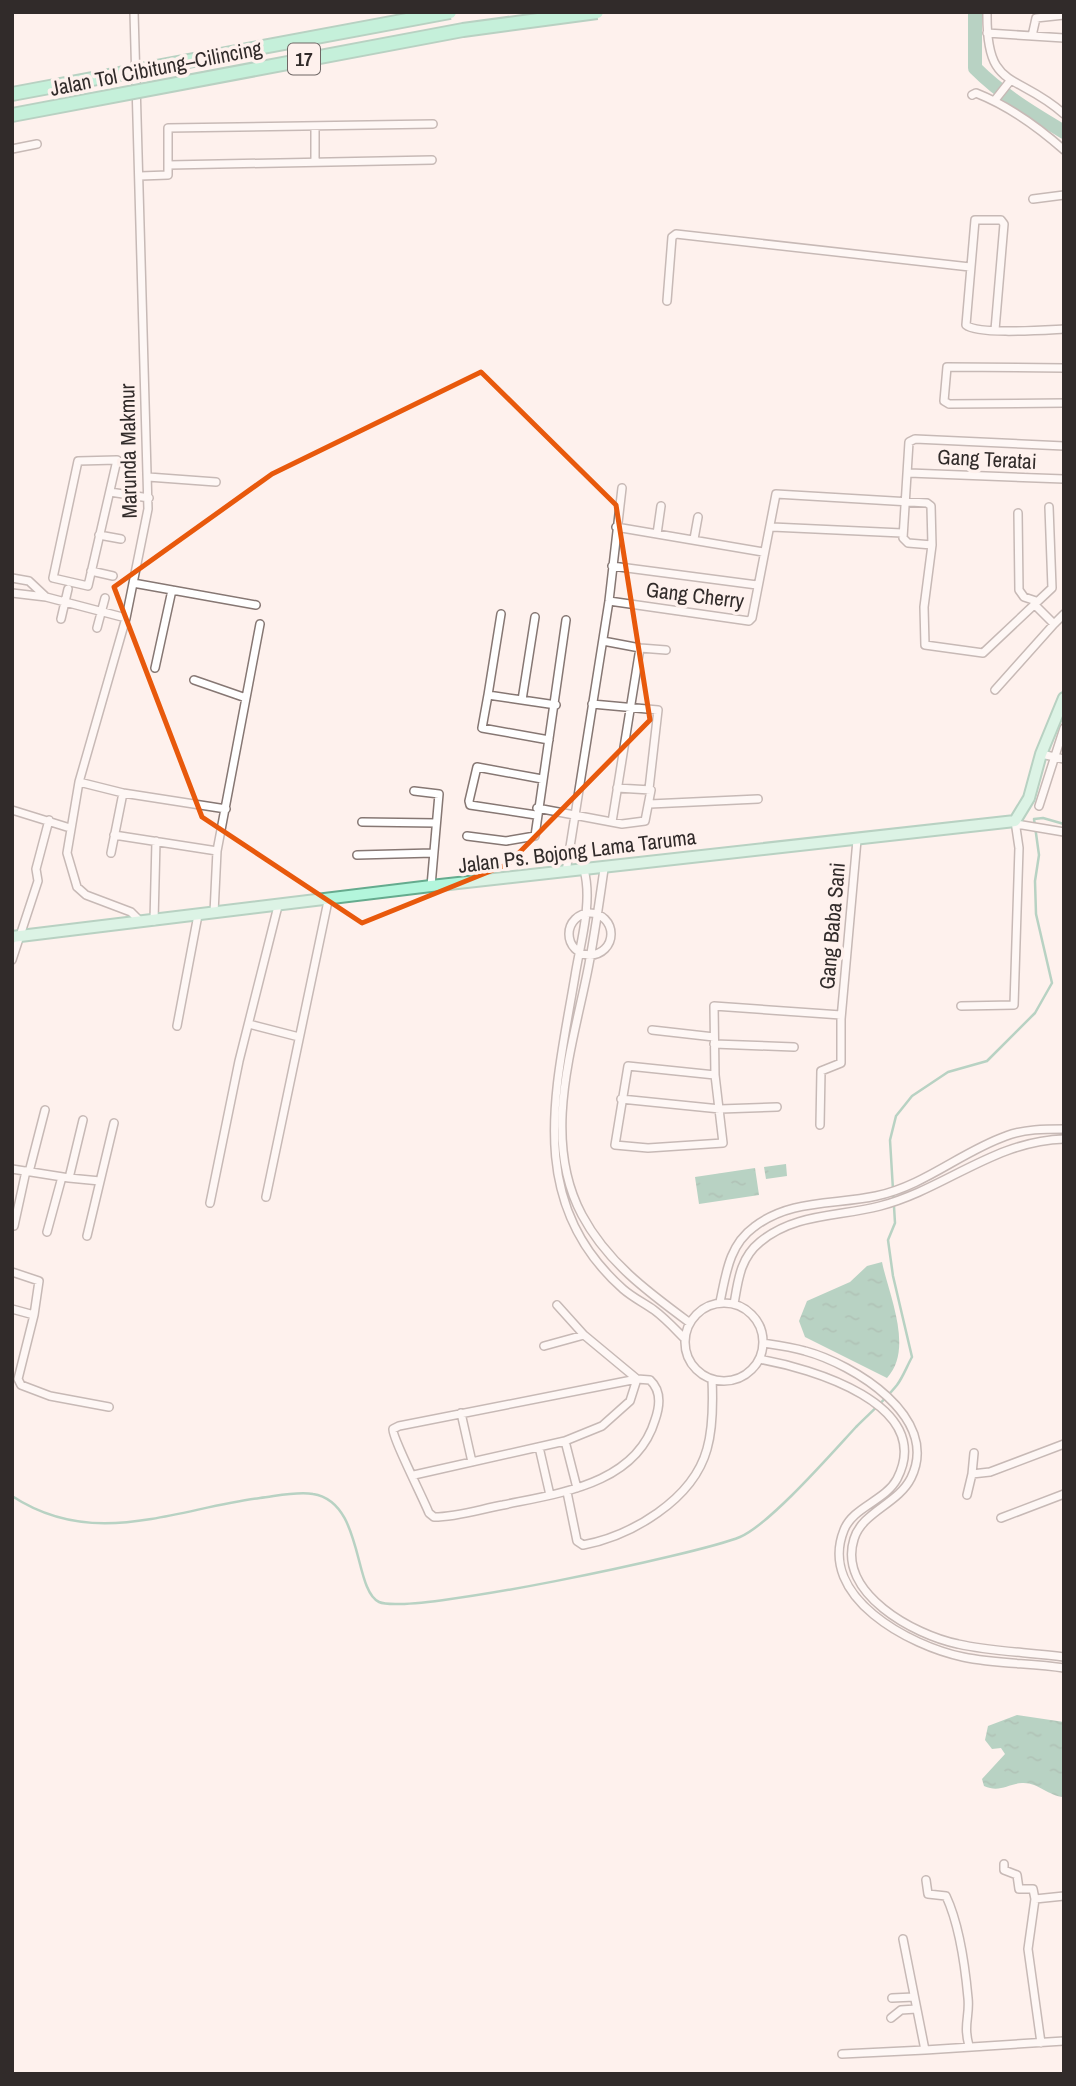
<svg xmlns="http://www.w3.org/2000/svg" width="1076" height="2086" font-family="'Archivo Narrow',sans-serif">
<defs>
<pattern id="water-ripples" width="26" height="14" patternUnits="userSpaceOnUse" patternTransform="scale(1.75)"><rect width="26" height="14" fill="#65ad90"/><path d="M2 4q2-2 4 0t4 0M15 11q2-2 4 0t4 0" fill="none" stroke="#548d76"/></pattern>
</defs>
<rect width="100%" height="100%" fill="#fef1ed"/>
<!-- water -->
<path fill="url(#water-ripples)" d="M786,1164L787,1176L766,1179L764,1167Z
M755,1168L759,1195L699,1204L695,1177Z
M882,1262C889,1296 914,1349 887,1378L805,1337L799,1321L807,1301L850,1282L867,1266Z
M1017,1715L1064,1722V1797C1048,1796 1038,1782 1022,1783C1007,1784 1000,1793 984,1786L982,1779L1005,1754L1001,1748L992,1749L985,1740L988,1726Z"/>
<g fill="none" stroke-linecap="round" stroke-linejoin="round">
<!-- stream -->
<path stroke="#65ad90" stroke-width="2.5" d="M12,1496C94,1550 175,1509 260,1498C277,1496 297,1491 313,1494C364,1502 353,1590 379,1602C409,1616 699,1554 740,1537C770,1524 831,1454 856,1427C870,1413 885,1400 897,1385C903,1377 907,1366 912,1357L893,1276L888,1240L895,1223L890,1140L896,1116L912,1096L948,1072L987,1061L1035,1013L1052,983L1036,914L1035,881L1039,855L1034,819L1043,818L1064,824"/>
<!-- river -->
<path stroke="#65ad90" stroke-width="14" d="M975,12V68C1002,95 1032,113 1064,132"/>
<!-- street casing -->
<g stroke="#867773" stroke-width="10">
<path id="street" d="M134,12L148,509L126,618L79,782L67,853L77,887L86,895L131,912L141,922
M987,12C986,92 1015,71 1064,114
M987,33L1064,38
M1032,36L1036,18L1064,15
M972,95L976,93C1009,106 1037,126 1064,150
M995,100L1010,81
M315,126V162
M12,149L37,144
M169,165L432,160
M140,176L168,175V128L433,124
M1033,199L1064,195
M667,301L672,237L676,234L970,267
M995,330L1004,224L1001,220H975L966,325C978,335 1044,330 1064,329
M1064,368L947,367L944,401L949,404L1064,403
M117,460L88,586L53,578L78,461Z
M909,473L1064,479
M148,477L216,482
M110,492L149,498
M1018,513L1019,590L1024,597L1036,601
M616,527L763,552
M772,527L902,533
M657,534L661,506
M99,535L121,539
M694,539L698,517
M932,545L908,543L903,538L909,442L915,439L1064,446
M612,566L757,585
M91,571L113,576
M12,578L29,581L46,597
M133,583L256,605
M12,593L46,597L126,618
M609,601L749,621L752,618L776,494L927,503L931,506L932,545L924,607L925,645L983,653L1052,588L1049,507
M501,614L488,695L522,700
M535,617L522,700L556,705
M61,619L68,589
M1054,624L1064,614
M97,628L105,598
M603,641L640,648L612,822
M640,648L666,650
M155,668L172,590
M194,680L246,698L217,851L214,913
M995,690L1054,624L1034,604
M488,695L482,728L549,740
M246,698L260,624
M592,704L658,710L649,789
M1041,754L1064,759
M79,782L123,793L226,809
M414,791L439,794L431,886
M650,804L758,799
M1039,806L1064,728
M537,808L622,824L645,821L651,790L617,788
M12,810L70,828
M536,815L470,805L469,801L477,767L542,779
M362,822L436,823
M1016,824L1064,832
M114,835L217,851
M467,836L506,841L535,836L566,620
M111,853L123,793
M357,855L433,853
M604,869C599,904 594,940 587,974C571,1052 542,1140 582,1215C607,1262 648,1292 690,1323
M584,870C593,902 580,944 575,976C556,1089 524,1201 623,1289C632,1297 644,1303 654,1310C665,1318 675,1329 685,1339
M566,872L609,601L622,488
M569 934a21 21 0 1 1 42 0a21 21 0 1 1-42 0Z
M154,921L156,841
M12,960L38,881L36,869L49,820
M961,1006L1014,1005L1019,848L1015,821
M249,1024L299,1037
M177,1026L198,915
M652,1030L714,1037
M714,1044L794,1047
M715,1075L628,1066L615,1145L648,1148L723,1143L715,1075L714,1006L841,1015
M621,1099L720,1109L777,1107
M820,1125L821,1071L841,1063V1019L857,840
M12,1169L69,1178L83,1120
M29,1172L45,1110
M69,1178L100,1181
M266,1197L328,901
M210,1203L239,1061L278,906
M14,1226L26,1171
M47,1232L62,1177
M87,1236L114,1123
M12,1272L39,1281L34,1315
M720,1302C726,1274 729,1245 754,1227C790,1199 834,1205 876,1196C924,1186 961,1152 1006,1136C1024,1129 1045,1129 1064,1129
M685 1342a39 39 0 1 1 78 0a39 39 0 1 1-78 0Z
M734,1304C738,1281 740,1258 760,1242C795,1213 838,1217 880,1206C945,1189 994,1141 1064,1139
M12,1309L34,1315L18,1379L21,1385L50,1396L109,1407
M763,1343C777,1345 792,1347 805,1351C853,1364 941,1417 911,1478C898,1504 862,1512 854,1539C837,1593 914,1635 958,1644C993,1652 1029,1652 1064,1657
M544,1346L584,1335
M759,1359C810,1368 936,1404 897,1479C885,1501 853,1507 844,1530C817,1597 910,1646 963,1657C996,1664 1030,1663 1064,1668
M637,1379L650,1380C662,1391 660,1406 655,1420C636,1484 560,1493 503,1505C481,1509 457,1517 434,1517L429,1513C423,1498 392,1437 393,1429L399,1426Z
M461,1413L472,1462
M565,1441L577,1488
M539,1447L550,1495
M972,1474L974,1453
M414,1475L565,1441L602,1426L630,1401L637,1379L584,1335L557,1305
M567,1492L577,1541L583,1545C631,1536 693,1500 707,1449C713,1428 713,1401 712,1379
M967,1495L972,1474L990,1472L1064,1444
M1001,1518L1064,1494
M1004,1864V1870L1017,1875L1019,1889H1033L1035,1899L1064,1896
M926,1880L928,1894L946,1896C960,1926 965,1965 968,1998C970,2016 963,2024 969,2046
M1035,1899L1028,1949L1041,2043
M903,1939L925,2050L1064,2041
M892,1998L914,1997
M891,2018L901,2010L916,2009
M842,2054L925,2050"/>
</g>
<!-- primary casing -->
<g stroke="#65ab8e" stroke-width="14">
<path id="primary" d="M12,937L431,886L1015,821L1029,798L1041,754L1064,698"/>
</g>
<!-- street -->
<use href="#street" stroke="#fff" stroke-width="7"/>
<!-- primary -->
<use href="#primary" stroke="#b3f6dc" stroke-width="10"/>
<!-- highway-bridge casing -->
<g stroke="#65ab8e" stroke-width="16" stroke-linecap="butt">
<path id="highway-bridge" d="M12,94L450,12
M12,115L463,30L597,12"/>
</g>
<!-- highway-bridge -->
<use href="#highway-bridge" stroke="#81f0c4" stroke-width="12"/>
</g>
<!-- marked area -->
<path d="M0 0H1076V2086H0ZM481,372L616,505L650,720L508,864L362,923L202,817L114,587L272,474Z" fill="#fef1ed" fill-opacity=".55" fill-rule="evenodd"/>
<path fill="none" stroke="#e8590c" stroke-width="5" stroke-linejoin="round" d="M481,372L616,505L650,720L508,864L362,923L202,817L114,587L272,474Z"/>
<g text-anchor="middle" dominant-baseline="central" stroke-width="7" stroke-linejoin="round" paint-order="stroke">
<!-- shield labels -->
<rect fill="#fef1ed" stroke="#6e6664" stroke-width="2" x="288" y="43.5" width="32" height="31" rx="5"/>
<g font-size="19" font-weight="bold" fill="#312b2a">
<text x="304" y="59">17</text>
</g>
<!-- street labels -->
<g font-size="21" fill="#312b2a" stroke="#fef1ed">
<text transform="translate(156 68) rotate(-11)">Jalan Tol Cibitung–Cilincing</text>
<text transform="translate(128 451) rotate(-91)">Marunda Makmur</text>
<text transform="translate(987 459) rotate(3)">Gang Teratai</text>
<text transform="translate(695 595) rotate(7)">Gang Cherry</text>
<text transform="translate(577 851) rotate(-7)">Jalan Ps. Bojong Lama Taruma</text>
<text transform="translate(832 926) rotate(-85)">Gang Baba Sani</text>
</g>
</g>
<!-- border -->
<rect width="1076" height="2086" fill="none" stroke="#312b2a" stroke-width="28"/>
</svg>
